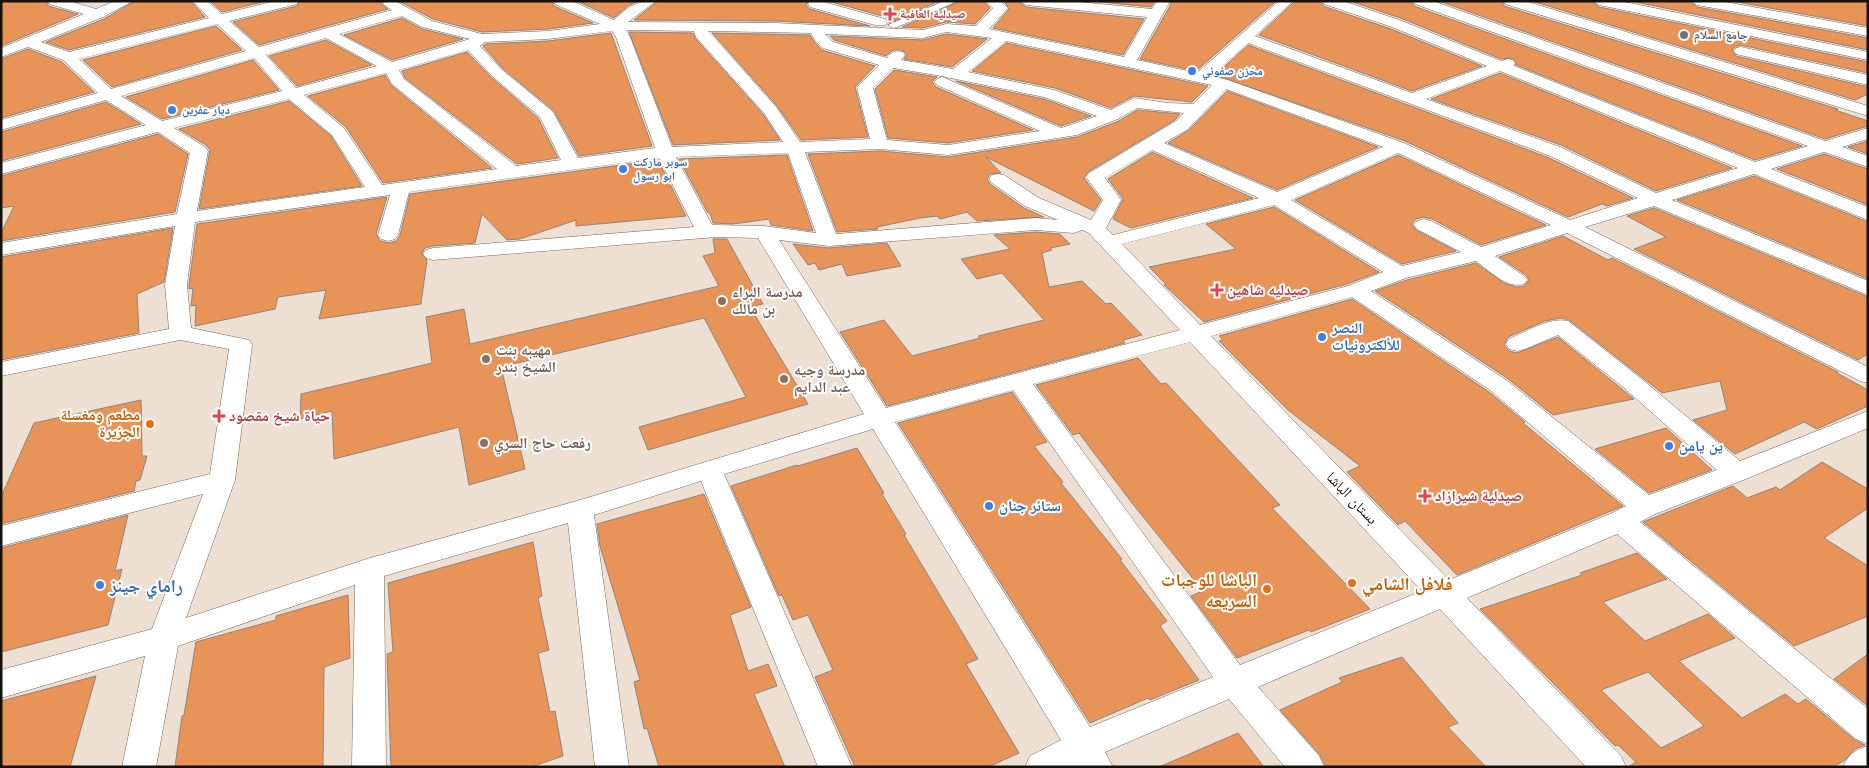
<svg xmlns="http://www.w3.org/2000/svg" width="1869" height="768" font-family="'Work Sans','Noto Naskh Arabic',sans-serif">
<rect width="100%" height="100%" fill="#eddfd2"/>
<!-- building -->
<path fill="#e89358" stroke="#928379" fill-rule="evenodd" d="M1,1H46L48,6L78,14L1,46Z
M135,1H191L205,17L69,50L46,42L104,19Z
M210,1H266L222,12Z
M300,1H383L381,4L388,9L259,45L233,22L297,6Z
M399,1H552L554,6L593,23L548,29L482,32L433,19Z
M577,1H638L628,6L614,18Z
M658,1H808L806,5L810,9L870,26L775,21L634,20Z
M828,1H939L889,23L886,17Z
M960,1H984L990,8L975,24L946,22L923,28L902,27Z
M1004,1H1018L1026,7L1144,19L1123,55L993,28L1009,9Z
M1091,1H1155L1151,7Z
M1170,1H1276L1196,71L1140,59L1171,4Z
M1295,1H1321L1323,6L1391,29L1482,66L1412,91L1259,35Z
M1350,1H1412L1414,6L1802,146L1755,160L1516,65L1513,58L1501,59L1403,19Z
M1439,1H1502L1504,6L1838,109L1835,110L1868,121V126L1825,139Z
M1532,1H1591L1599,7L1868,62V73L1741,45L1736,46L1732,50L1736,56L1868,87V94L1855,100Z
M1631,1H1689L1697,7L1868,38V50Z
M1732,1H1868V26Z
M402,18L422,29L463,39L392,60L344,35Z
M216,26L242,50L112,87L83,60Z
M629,32L693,33L695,38L763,114L780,140L673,145Z
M611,33L652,146L579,156L554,111L502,68L483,46L486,44L548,41Z
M712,33L810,35L815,43L822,50L875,66L855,87L868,137L801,140L777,106Z
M946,34L987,39L952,67L904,59L907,54L901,50H893L886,56L834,40L830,36L923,40Z
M326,40L372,65L297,86L269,56Z
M1006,43L1208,86L1192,102L1134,96L1111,108L1055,88L972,71Z
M1248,45L1547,157L1633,198L1607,206L1602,204L1568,217L1405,141L1215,75Z
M28,49L62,62L94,92L1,118V59Z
M467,52L490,76L538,118L558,158L517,164L405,78L402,71Z
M253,60L279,90L162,119L126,97Z
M894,70L937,77L932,82L936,87L1033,130L948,143L888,138L875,89Z
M1500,73L1732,168L1656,191L1561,145L1431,99Z
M385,75L391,85L492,168L383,183L346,127L308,96Z
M956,81L1044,99L1091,116L1061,126Z
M1227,91L1378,147L1277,190L1168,143L1189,130Z
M289,101L331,136L362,186L199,209L210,150L206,145L179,129Z
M106,102L141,124L1,161V132Z
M1137,110L1180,114L1175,120L1088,172L1084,178L1101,200L1094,211L986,157L1001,173L990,174L987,179L990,184L1024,208L1044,217L977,221L967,212L940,219L937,216L920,218L877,227L878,229L837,232L808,154L880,151L948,157L1077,137L1119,121Z
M158,134L188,154L175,212L1,241V233L14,206L1,208V176Z
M1868,141V154L1848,147Z
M1152,152L1253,198L1131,228L1113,219L1123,199L1108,179Z
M1824,154L1868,169V205L1777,169Z
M787,155L813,231L771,225L769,219L733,224L713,223L710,213H708L679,159Z
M1398,155L1546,225L1481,245L1432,219L1423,217L1416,219L1412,224L1416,230L1456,251L1402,264L1295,200Z
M658,160L686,216L576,226V220L520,239L507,240L482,214L475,243L433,246L425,248L422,253L427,260L421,304L319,319L326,290L278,297L275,309L195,326L196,305L191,306L193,288L189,289V285L197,224L387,197L376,234L380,241L389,243L396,241L400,235L410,194Z
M1754,176L1868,222V279L1677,200Z
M1274,207L1379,272L1347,284L1204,322L1164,285L1166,284L1149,267L1236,249L1206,224Z
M1654,208L1868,297V354L1858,360L1634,249L1666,237L1627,216Z
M173,228L164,282L137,294L139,333L1,360V257Z
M1036,232L1060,234L1070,244L1050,248L1052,250L1042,253L1049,287L1082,281L1106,304L1111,303L1142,335L1123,340L1125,343L887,406L840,332L884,320L912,356L980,338L978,336L1044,320L1002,273L977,279L961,259L1010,249L994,235Z
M1563,236L1608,260L1612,258L1838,372L1837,373L1868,390V406L1817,429L1804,422L1735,454L1693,420L1727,410L1720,381L1662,393L1569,320L1561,318L1545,321L1508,337L1504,345L1509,351L1517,353L1558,337L1634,399L1553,415L1507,378L1375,291L1407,280L1476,263L1504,283L1517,287L1524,286L1529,280L1526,275L1499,257Z
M713,239H727L763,304L750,307L808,404L648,450L639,427L746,397L704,318L501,367L525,469L469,485L459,427L334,459L332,411L300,419L301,394L432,363L426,317L464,309L470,344L719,286L703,256L715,253Z
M887,243L901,266L847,276L842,264L819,270L815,263L808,265L793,244L829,248Z
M1352,299L1489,392L1525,422L1523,423L1623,506L1457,575L1405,521L1398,525L1347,472L1360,466L1288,410L1219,341L1223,340L1219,336Z
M1138,358L1161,384L1166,383L1280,505L1272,508L1370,609L1311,632L1309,630L1237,658L1191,596L1203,591L1132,503L1079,433L1073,435L1036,385Z
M1012,392L1047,442L1034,446L1063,482L1061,483L1122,559L1120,560L1167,621L1160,626L1199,680L1150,700L1148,698L1090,723L898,423Z
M141,400L142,456H147L140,480L136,481L134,491L1,524V497L34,423Z
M1666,428L1712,470L1649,493L1595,449Z
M857,448L884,493L882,494L906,534L904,535L978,659L966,664L1019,753L988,767H855L815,677L833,670L808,615L793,620L782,595L779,596L731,486L797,465L798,466Z
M1822,462L1868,489V508L1824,538L1868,566V616L1794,646L1643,522L1733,486L1747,498L1776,487L1780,490Z
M704,494L751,607L730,615L748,671L768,664L777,686L754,694L785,767H659L647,728L644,729L634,682L640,680L600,546L597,524Z
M128,515L115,571L122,569L108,625L1,652V548Z
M533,542L542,596L538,598L549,650L538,653L550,712L555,711L563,756L531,767H391L387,654L393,652L388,583Z
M1637,553L1667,579L1603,602L1645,641L1708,614L1735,638L1679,661L1742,718L1785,694L1798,704L1806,699L1855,740L1865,745L1855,749L1845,760L1833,767H1628L1636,762L1618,745L1615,746L1480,609L1582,575L1580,573ZM1648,672L1704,726L1661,748L1601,690Z
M348,595L350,658L324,667L323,767H175L182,716L184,715L196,642L276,620V616Z
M1868,654V706L1834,679Z
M1402,657L1458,723L1448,727L1486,767H1326L1320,755L1280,710L1342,682L1339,678Z
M96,676L70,767H1V701Z
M1238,733L1264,767H1159Z"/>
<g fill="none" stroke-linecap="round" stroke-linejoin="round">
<!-- pedestrian casing -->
<g stroke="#74685c" stroke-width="1">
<path id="pedestrian" d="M944,1H958L897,27L893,28L888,25Z"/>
</g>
<!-- minor casing -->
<g stroke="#74685c" stroke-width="1">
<path id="minor" d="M48,1H69L96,9L115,1H133L103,17L41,42L69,52L209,18L193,1H207L222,14L275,1H298L297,4L229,21L259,47L392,10L383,4L385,1H395L432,21L482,34L548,31L600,24L555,4L554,1H572L614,20C629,6 636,1 656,1L628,22L775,23L923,30L946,24L976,26L993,8L986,1H1001L1008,8L989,29L1124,57L1147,17L1026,5L1020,1H1069L1152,9L1157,1H1167L1169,3L1137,60L1197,73L1279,1H1293L1255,36L1412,93L1487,66L1392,27L1324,4L1323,1H1343L1402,21L1501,61L1508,59L1513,60L1515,63L1514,66L1755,162L1808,146L1415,4L1414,1H1433L1825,141L1868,128V139L1842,147L1868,156V167L1824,152L1771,169L1868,207V220L1754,174L1672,200L1868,281V295L1654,206L1585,227L1868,367V383L1860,381L1567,233L1495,256L1524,276L1527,280L1524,284C1507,289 1490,271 1476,261L1406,278L1371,291L1506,380L1649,495L1717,470L1623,387L1558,335L1525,349L1517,351L1509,349L1506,344L1509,339C1526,332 1549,317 1568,321L1639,377L1740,461L1868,411V428L1746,479L1655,514L1640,522L1868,709V744L1856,739L1617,534L1467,598L1621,756L1626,767H1586L1440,609L1258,687L1319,756L1324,767H1285L1229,699L1105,752L1113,767H1025L1030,756L1061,740L873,429L724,474L852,767H818L701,481L594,515L629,767H595L568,523L384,576L386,767H352L355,585L178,646L156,767H122L145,656L1,698V670L152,629L203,494L1,546V526L210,474L229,349L180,340L1,376V362L169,329L165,285L175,226L1,255V243L177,214L190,153L158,132L1,174V163L146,125L106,100L1,130V120L98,93L63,60L28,47L1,57V48L84,14L49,4ZM402,16L422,27L470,39L392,62L339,34ZM217,24L246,51L111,89L79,59ZM626,30L694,31L696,37L764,113L783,142L672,147L630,37ZM612,31L616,37L655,148L578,158L553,112L501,69L480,46L485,42L548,39ZM708,31L811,33L816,42L823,48L879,65L857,87L870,139L800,142L776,107ZM946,32L992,38L953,69L901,60L905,55L903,52C895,50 892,52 887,58L833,42L825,34L923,38ZM326,38L377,66L296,88L266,55ZM1006,41L1212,85L1193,104L1168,103L1134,98L1111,110L1054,90L968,72ZM1248,43L1548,155L1638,198L1570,220L1404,143L1228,80L1211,76ZM468,50L491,75L540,117L561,160L516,166L404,79L399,70ZM254,58L282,91L162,121L121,96ZM893,68L936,75L1044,97L1097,116L1061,128L942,77L937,79L934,82L937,85L1040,131L948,145L887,140L873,88ZM1500,71L1738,168L1656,193L1560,147L1426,99ZM386,73L392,84L497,169L382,185L344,128L304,95ZM1226,89L1383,147L1277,192L1164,143L1188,129ZM289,99L332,135L365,187L197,211L208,151L205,147L174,128ZM1137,108L1184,113L1176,121L1089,173L1086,177L1103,200L1091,220L1039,198L1004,175L998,174L992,175L989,179L992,183L1025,206L1058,220L1036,218L836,234L805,152L880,149L948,155L1077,135L1118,119ZM1152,150L1259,198L1113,235L1106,228L1121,200L1105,178ZM788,153L816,233L764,226L712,225L676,157ZM1398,153L1551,225L1481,247L1431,221L1424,219L1417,221L1414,225L1417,229L1461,252L1402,266L1291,200ZM659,158L694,227L433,248L426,250L423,254L426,258L433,260L716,237L758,238L864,414L577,501L370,558L186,618L235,480L252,345L249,340L191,328L187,285L195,222L390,195L378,235L381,239L388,241L395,239L398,235L409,192ZM1274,205L1383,272L1348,286L1200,325L1122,244ZM1036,230L1074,233L1082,230L1089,233L1180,330L886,408L779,240L829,246ZM1352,297L1490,390L1626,506L1610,514L1449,580L1211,336ZM1190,342L1422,591L1240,665L1033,384ZM1013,390L1213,677L1090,727L895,422Z
M810,1H820L885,19L887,22L885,25H875L810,7L808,4Z
M1504,1H1525L1868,106V116L1505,4Z
M1593,1H1620L1868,52V60L1599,5Z
M1691,1H1720L1868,28V36L1697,5Z
M1741,47L1868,75V85L1736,54L1734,51L1736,48Z
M1868,746V767H1843C1849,754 1855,750 1868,746Z"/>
</g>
<!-- pedestrian -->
<use href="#pedestrian" fill="#fff" fill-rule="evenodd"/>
<!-- minor -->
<use href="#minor" fill="#fff" fill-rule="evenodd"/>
</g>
<!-- markers -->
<g fill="#e0444e" stroke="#fff" stroke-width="2">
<path d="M887.5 6.5h5v5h5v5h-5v5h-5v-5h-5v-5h5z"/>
<path d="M1214.5 282.5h5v5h5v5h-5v5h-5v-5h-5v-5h5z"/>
<path d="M216.5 408.5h5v5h5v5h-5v5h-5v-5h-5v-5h5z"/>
<path d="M1422.5 488.5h5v5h5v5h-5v5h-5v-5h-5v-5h5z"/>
</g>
<circle fill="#6b7280" stroke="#fff" stroke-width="2" cx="1684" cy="35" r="5"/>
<g fill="#3f7fe0" stroke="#fff" stroke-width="2">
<circle cx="1192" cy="71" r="5"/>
<circle cx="172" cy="110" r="5"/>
<circle cx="623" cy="169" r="5"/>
<circle cx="1322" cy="337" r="5"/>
<circle cx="1669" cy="446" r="5"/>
<circle cx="989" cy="506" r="5"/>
<circle cx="100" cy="585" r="5"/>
</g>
<g fill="#8d6e63" stroke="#fff" stroke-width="2">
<circle cx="722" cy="301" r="5"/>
<circle cx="486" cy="359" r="5"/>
<circle cx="784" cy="379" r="5"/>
<circle cx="484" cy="443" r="5"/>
</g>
<g fill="#e8710a" stroke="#fff" stroke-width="2">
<circle cx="150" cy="424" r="5"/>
<circle cx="1352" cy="583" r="5"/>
<circle cx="1267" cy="589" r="5"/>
</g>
<g text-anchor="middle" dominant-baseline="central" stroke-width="4" stroke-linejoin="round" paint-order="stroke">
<!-- far-health labels -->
<g font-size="12" font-weight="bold" fill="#be3a42" stroke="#fff" text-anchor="start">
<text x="900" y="14">صيدلية العافية</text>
</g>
<!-- far-worship labels -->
<g font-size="12" font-weight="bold" fill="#5b616d" stroke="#fff" text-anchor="start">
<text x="1694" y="35">جامع السلام</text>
</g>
<!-- far-shop labels -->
<g font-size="12" font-weight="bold" fill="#366cbe" stroke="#fff" text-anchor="start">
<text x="1202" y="71">مخزن صفوني</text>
<text x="182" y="110">ديار عفرين</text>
<text x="633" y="162">سوبر ماركت<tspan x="633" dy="14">ابو رسول</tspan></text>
</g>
<!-- health labels -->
<g font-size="15" font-weight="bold" fill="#be3a42" stroke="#fff" text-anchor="start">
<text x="1227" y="290">صيدليه شاهين</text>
<text x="229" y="416">حياة شيخ مقصود</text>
<text x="1435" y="496">صيدلية شيرازاد</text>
</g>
<!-- education labels -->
<g font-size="15" font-weight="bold" fill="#785e54" stroke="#fff" text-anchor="start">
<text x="732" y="292">مدرسة البراء<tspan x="732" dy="17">بن مالك</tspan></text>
<text x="496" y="350">مهيبه بنت<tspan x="496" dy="17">الشيخ بندر</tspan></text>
<text x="794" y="370">مدرسة وجيه<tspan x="794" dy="17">عبد الدايم</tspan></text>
<text x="494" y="443">رفعت حاج السري</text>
</g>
<!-- shop labels -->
<g font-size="15" font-weight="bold" fill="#366cbe" stroke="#fff" text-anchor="start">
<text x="1332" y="328">النصر<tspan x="1332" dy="17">للألكترونيات</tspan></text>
<text x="1679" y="446">ين يامن</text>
<text x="999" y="506">ستائر جنان</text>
</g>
<!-- food labels -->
<g font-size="15" font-weight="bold" fill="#c56008" stroke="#fff" text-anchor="end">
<text x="140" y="415">مطعم ومغسلة<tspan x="140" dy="17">الجزيرة</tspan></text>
</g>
<!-- street labels -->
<g font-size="15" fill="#14100b" stroke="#fff">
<text transform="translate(1352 498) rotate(46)">بستان الباشا</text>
</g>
<!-- near-food labels -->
<g font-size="18" font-weight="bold" fill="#c56008" stroke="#fff" text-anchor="end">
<text x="1257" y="579">الباشا للوجبات<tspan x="1257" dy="21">السريعه</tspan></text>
<text x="1362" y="583" text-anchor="start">فلافل الشامي</text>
</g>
<!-- near-shop labels -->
<g font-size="18" font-weight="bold" fill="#366cbe" stroke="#fff" text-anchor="start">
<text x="110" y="585">راماي جينز</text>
</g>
</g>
<!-- border -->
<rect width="1869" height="768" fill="none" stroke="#14100b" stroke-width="5"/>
</svg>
